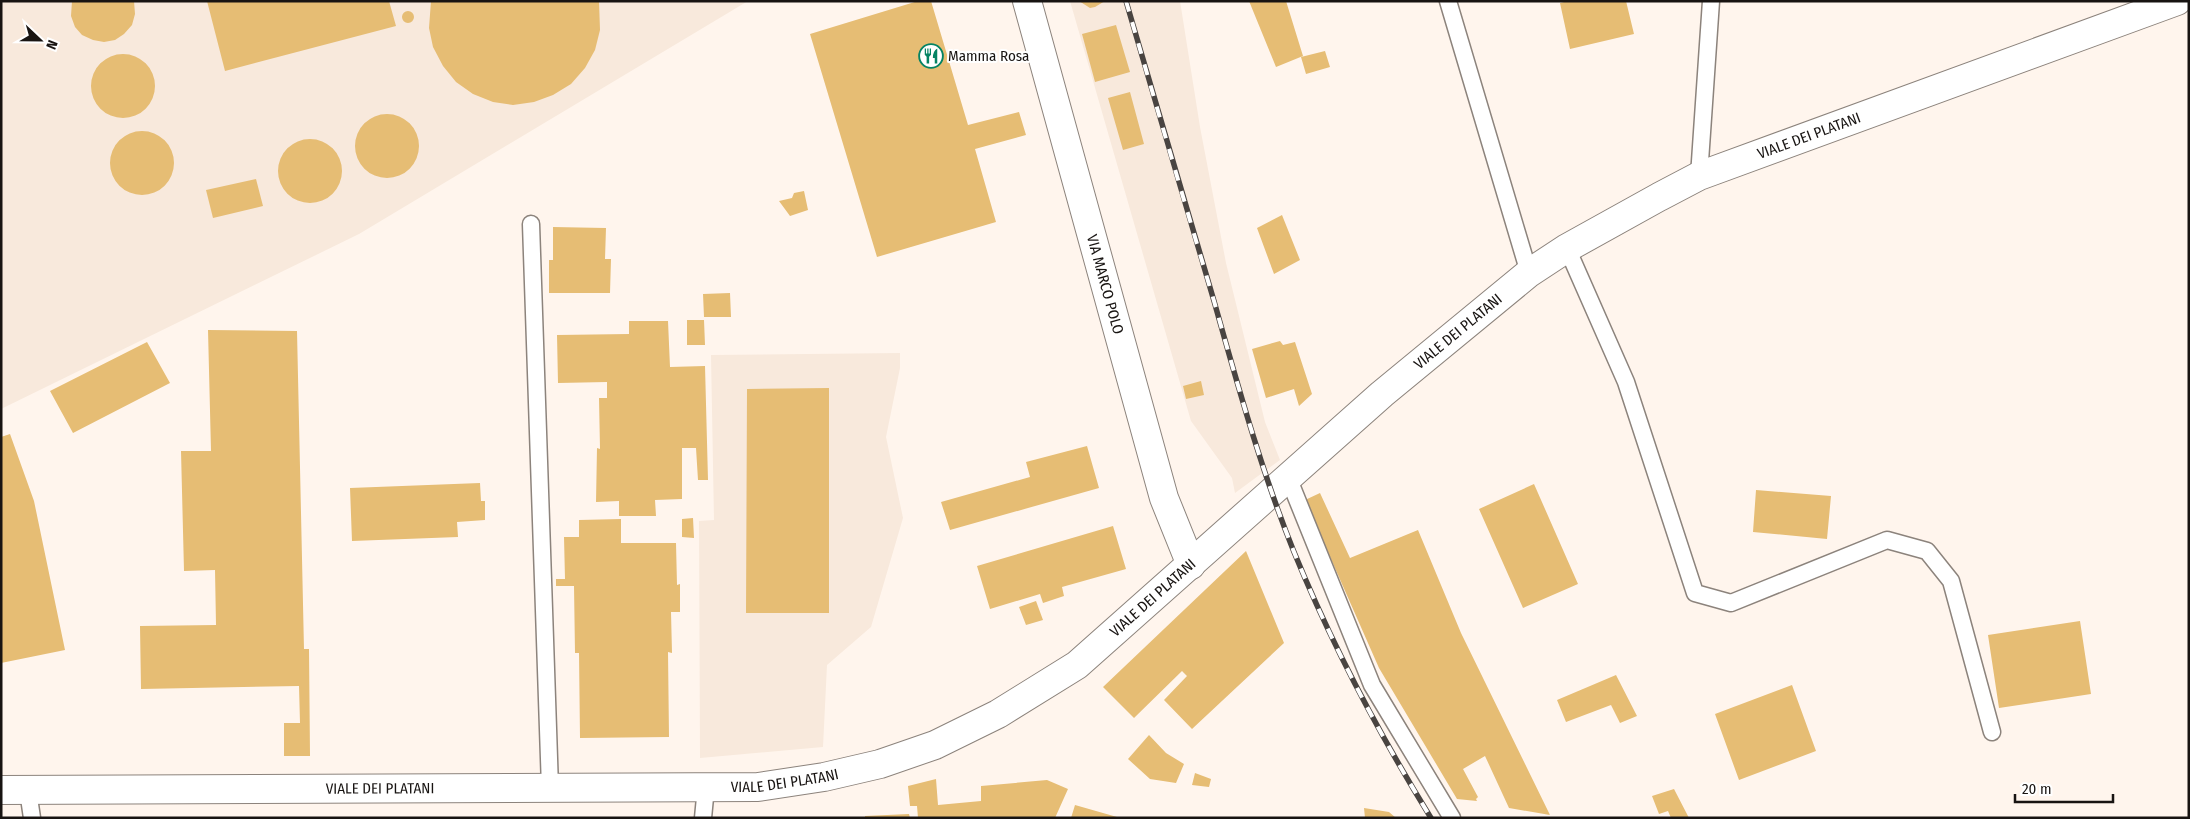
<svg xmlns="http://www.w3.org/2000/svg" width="2190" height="819" font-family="'Fira Sans Condensed',sans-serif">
<rect width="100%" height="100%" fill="#fff5ed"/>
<!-- built -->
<path fill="#f8e9dc" d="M1,1H748L359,234L1,409Z
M1070,1H1180L1200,127L1226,263L1265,422L1280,460L1235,493L1232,478L1191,421Z
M900,353V368L886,437L903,518L871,627L827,665L823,747L700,758L699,521L714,520L711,355Z"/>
<!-- building -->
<path fill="#e6bd74" d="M72,1H134L135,14L132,25L124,34L115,40L104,42L93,40L82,35L75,27L71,16Z
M207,1H389L396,26L225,71Z
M431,1H599L600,30L595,50L585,68L571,84L553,95L534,102L513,105L493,102L473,94L456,82L443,66L433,47L429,28Z
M918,1H931L968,125L1019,112L1026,135L975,149L996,222L877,257L810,34Z
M1079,1H1105L1095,7L1090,8Z
M1249,1H1286L1303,56L1276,67Z
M1568,1H1626L1634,34L1570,49L1560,3Z
M402 17a6 6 0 1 1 12 0a6 6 0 1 1-12 0Z
M1116,25L1130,72L1095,82L1082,34Z
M1325,51L1330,67L1306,74L1301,57Z
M91 86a32 32 0 1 1 64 0a32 32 0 1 1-64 0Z
M1130,92L1144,144L1123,150L1108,98Z
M355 146a32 32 0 1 1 64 0a32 32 0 1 1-64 0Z
M110 163a32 32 0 1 1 64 0a32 32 0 1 1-64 0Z
M278 171a32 32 0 1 1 64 0a32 32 0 1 1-64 0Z
M256,179L263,206L213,218L206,190Z
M804,191L808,210L790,216L779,201L792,198L794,193Z
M1282,215L1300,260L1274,274L1257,228Z
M553,227L606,228L605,259H611L610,293H549V260H553Z
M730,293L731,317H704L703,294Z
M687,320H704L705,345H687Z
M629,321H668L670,367L705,366L708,480H698L696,448H682V499L655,500L656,516H619V501L596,502L597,448L600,449L599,398H607V382L558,383L557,335L629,334Z
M208,330L297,331L304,649H309L310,756H284V723H300L299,686L141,689L140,626L216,625L215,570L184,571L181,451H211Z
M1280,341L1283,345L1295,342L1312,394L1299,406L1294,389L1266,398L1252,349Z
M147,342L170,383L73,433L50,391Z
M1201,381L1204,395L1186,399L1183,386Z
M829,388V613H746L747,389Z
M10,434L34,501L65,650L1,663V437Z
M1087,446L1099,488L950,530L941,502L1030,477L1026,462Z
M480,483L481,501H485V520L457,522L458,537L352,541L350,488Z
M1534,484L1578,584L1523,608L1479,509Z
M1756,490L1831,496L1827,539L1753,532Z
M1320,493L1350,558L1418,530L1461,633L1550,815L1509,808L1485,756L1463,769L1478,797L1476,799L1477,801L1457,799L1379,668L1305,500Z
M693,518L694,538L682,537V519Z
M621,519V543H676L677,585L680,584V612H671L672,653L668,652L669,737L580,738L579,653H575L574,586H556V579H565L564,537H579V520Z
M1113,526L1126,569L1062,587L1064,596L1043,603L1040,594L990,609L977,566Z
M1246,551L1284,643L1192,729L1164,700L1187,676L1182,671L1134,718L1103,687Z
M1036,601L1043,620L1026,625L1019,607Z
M2080,621L2091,694L1999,708L1988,635Z
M1616,675L1637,716L1620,723L1611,705L1566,722L1557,700Z
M1792,685L1816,751L1739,780L1715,714Z
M1149,735L1166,753L1184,764L1176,783L1150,779L1128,759Z
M1195,773L1211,779L1209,787L1192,785Z
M936,779L938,805L981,801V786L1047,780L1068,789L1055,818H918L917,806H910L908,786Z
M1674,789L1689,818H1671L1668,811L1659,814L1652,796Z
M1075,805L1117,817V818H1071Z
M1364,808L1389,812L1396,818H1365Z
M909,814L910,818H865V816Z"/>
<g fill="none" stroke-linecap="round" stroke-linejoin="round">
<!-- lane casing -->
<g stroke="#8c837c" stroke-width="19">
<path id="lane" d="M1448,1L1529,273
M1699,176L1711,1
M531,224L550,788
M1567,248L1626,382L1695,593L1731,603L1887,540L1927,551L1951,581L1992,732
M1288,477L1372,685L1452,818
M28,791L32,818
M703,818L706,787"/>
</g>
<!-- street casing -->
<g stroke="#8c837c" stroke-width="30">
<g id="street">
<path id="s1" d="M1027,1L1164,498L1191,565"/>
</g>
</g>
<!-- secondary casing -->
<g stroke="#8c837c" stroke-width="30">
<g id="secondary">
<path id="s2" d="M1,790L758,787L824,777L880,764L935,745L998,714L1077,665L1382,394L1529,273L1567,248L1659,197L1699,176L2177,1"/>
</g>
</g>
<!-- lane -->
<use href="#lane" stroke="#fff" stroke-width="16"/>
<!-- street -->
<use href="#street" stroke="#fff" stroke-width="28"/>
<!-- secondary -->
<use href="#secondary" stroke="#fff" stroke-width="28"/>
<!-- rail casing -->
<g stroke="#494441" stroke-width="5.5">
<path id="rail" d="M1126,1C1155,101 1184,201 1214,301C1238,386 1261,470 1294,552C1332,645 1378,732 1431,818"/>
</g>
<!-- rail -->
<use href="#rail" stroke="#fff" stroke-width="4" stroke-dasharray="11" stroke-linecap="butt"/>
</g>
<!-- icons -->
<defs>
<g id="restaurant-ring" transform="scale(1.25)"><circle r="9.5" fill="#fff" stroke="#048364" stroke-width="1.5"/><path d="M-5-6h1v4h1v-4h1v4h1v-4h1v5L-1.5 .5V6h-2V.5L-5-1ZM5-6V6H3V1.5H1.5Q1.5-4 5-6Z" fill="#048364"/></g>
</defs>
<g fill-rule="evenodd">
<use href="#restaurant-ring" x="931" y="56"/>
</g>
<g text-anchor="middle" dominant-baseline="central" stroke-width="4" stroke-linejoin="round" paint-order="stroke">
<!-- poi labels -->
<g font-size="15" fill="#181412" stroke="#fff" text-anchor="start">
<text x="948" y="56">Mamma Rosa</text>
</g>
<!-- street labels -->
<g font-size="15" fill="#181412" stroke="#fff">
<text stroke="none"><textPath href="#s2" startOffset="2014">VIALE DEI PLATANI</textPath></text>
<text stroke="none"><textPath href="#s1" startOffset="294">VIA MARCO POLO</textPath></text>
<text stroke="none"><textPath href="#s2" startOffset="1609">VIALE DEI PLATANI</textPath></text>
<text stroke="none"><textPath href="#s2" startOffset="1204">VIALE DEI PLATANI</textPath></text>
<text stroke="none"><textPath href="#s2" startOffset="784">VIALE DEI PLATANI</textPath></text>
<text stroke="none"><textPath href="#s2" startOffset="379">VIALE DEI PLATANI</textPath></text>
</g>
</g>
<!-- border -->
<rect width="2190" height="819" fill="none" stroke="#181412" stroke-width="5"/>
<!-- north arrow -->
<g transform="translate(40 40) rotate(112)" stroke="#ffffff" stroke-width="4" paint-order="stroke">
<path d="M0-4L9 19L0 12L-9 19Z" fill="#181412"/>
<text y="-8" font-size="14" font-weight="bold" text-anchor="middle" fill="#181412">N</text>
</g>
<!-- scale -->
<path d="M2015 794v8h98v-8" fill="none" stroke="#181412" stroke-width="2.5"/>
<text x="2022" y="794" font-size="15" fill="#181412" stroke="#ffffff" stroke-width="4" paint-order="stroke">20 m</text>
</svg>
